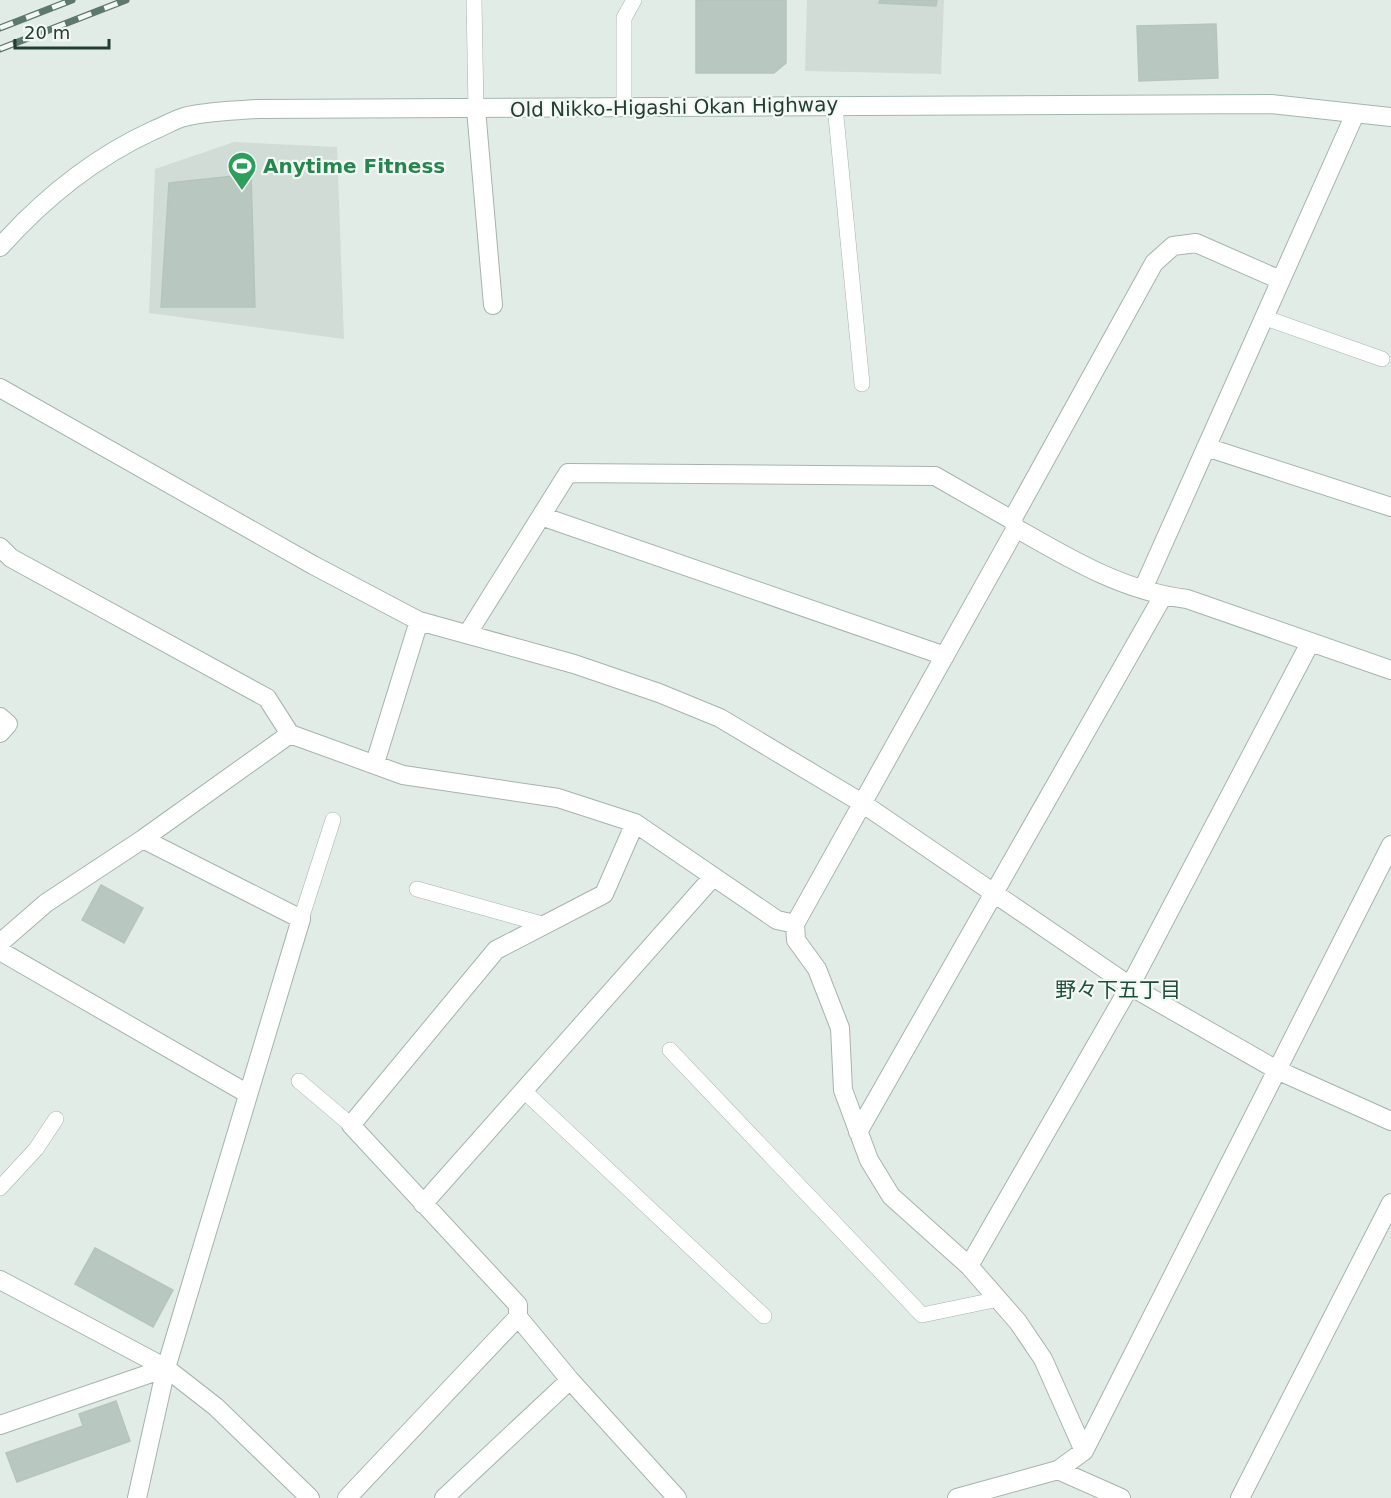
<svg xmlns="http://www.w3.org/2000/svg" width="1391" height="1498" font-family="'DejaVu Sans','Noto Sans JP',sans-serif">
<rect width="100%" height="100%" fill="#e2ece6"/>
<!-- built -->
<path fill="#d0dcd5" d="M807,0H944L941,74L805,71Z
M234,142L337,147L344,339L149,313L155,169Z"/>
<!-- building -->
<path fill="#b8c7bf" stroke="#b5c5bc" stroke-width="1.5" d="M696,0H786V63L774,73H696Z
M880,0H937L936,6L879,3Z
M1216,24L1218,78L1139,81L1137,26Z
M251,174L255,307H161L169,183Z
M101,885L143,908L124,943L82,920Z
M95,1248L173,1290L153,1327L75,1284Z
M116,1401L130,1441L17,1482L6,1453L83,1426L79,1414Z"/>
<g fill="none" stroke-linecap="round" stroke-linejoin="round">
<!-- lane casing -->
<g stroke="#a5b4ac" stroke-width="16">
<path id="lane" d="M474,0L476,109
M835,106L862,384
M624,108V18L634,0
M1263,317L1382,359
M417,889L542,924
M301,919L333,820
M670,1050L922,1315L999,1299
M299,1081L351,1125
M523,1090L764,1316
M0,1188L36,1149L56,1119"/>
</g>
<!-- street casing -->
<g stroke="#a5b4ac" stroke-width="20">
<path id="street" d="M476,109L493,305
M0,388L313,565L419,621L574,664L659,693L720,718L862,803L1130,986L1277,1070L1391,1121
M1206,447L1391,507
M541,516L945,656
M1016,528L1012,520L1154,263L1173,246L1196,243L1278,279
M0,547L11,558L267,698L290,734
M1143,589L1355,114
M468,633L568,473L935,476L1012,520
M0,717L8,724L0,733
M375,763L419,621
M635,823L604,894L496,950L351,1125L518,1305V1317L570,1380L677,1498
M795,924L1016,528C1070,559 1123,591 1187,599L1391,670
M0,943L46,903L143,839L290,734L403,775L558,798L635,823L777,920L795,924L796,940L817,969L840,1028L843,1090L869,1160L891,1196L969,1266L1018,1322L1043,1359L1084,1451
M0,951L248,1094
M858,1132L1163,596
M423,1204L712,878
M969,1266L1130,986L1310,643
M0,1280L166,1368L216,1407L310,1498
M0,1425L166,1368
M1058,1470L1121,1498
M137,1498L166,1368L301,919L143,839
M347,1498L518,1317
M444,1498L570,1380
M957,1498L1058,1470L1084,1451L1391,845
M1240,1498L1391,1203"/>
</g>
<!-- secondary casing -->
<g stroke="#a1b7ac" stroke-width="20">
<path id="secondary" d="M0,247C43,199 95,157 154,130C164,126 174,120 184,117C207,111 233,111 257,109L1271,104L1391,117"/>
</g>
<!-- lane -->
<use href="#lane" stroke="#fff" stroke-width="15"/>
<!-- street -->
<use href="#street" stroke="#fff" stroke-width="18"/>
<!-- secondary -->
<use href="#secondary" stroke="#fff" stroke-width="18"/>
<!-- rail casing -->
<g stroke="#5d786d" stroke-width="7">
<path id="rail" d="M0,28L72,0
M0,49L126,0"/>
</g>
<!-- rail -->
<use href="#rail" stroke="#f3f8f5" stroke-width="4.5" stroke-dasharray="14" stroke-linecap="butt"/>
</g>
<!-- icons -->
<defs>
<g id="stadium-pin" transform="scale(1.5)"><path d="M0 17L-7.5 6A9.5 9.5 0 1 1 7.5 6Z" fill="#2e9e5b" stroke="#f3f8f5"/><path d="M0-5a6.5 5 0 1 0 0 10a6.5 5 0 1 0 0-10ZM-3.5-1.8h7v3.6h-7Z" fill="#fff"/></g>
</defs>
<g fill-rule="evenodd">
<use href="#stadium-pin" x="242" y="166"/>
</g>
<g text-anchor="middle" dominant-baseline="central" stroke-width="4.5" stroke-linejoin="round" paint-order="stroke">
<!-- street labels -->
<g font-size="20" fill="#233d32" stroke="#f3f8f5">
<text transform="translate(674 107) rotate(-1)">Old Nikko-Higashi Okan Highway</text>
</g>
<!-- leisure labels -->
<g font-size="20" font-weight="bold" fill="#27864d" stroke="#f3f8f5" text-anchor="start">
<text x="263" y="166">Anytime Fitness</text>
</g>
<!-- neighbourhood labels -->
<g font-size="21" fill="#1f4e3b" stroke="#f3f8f5">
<text x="1118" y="990">野々下五丁目</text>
</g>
</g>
<!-- scale -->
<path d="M15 39v9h94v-9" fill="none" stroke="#233d32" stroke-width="3"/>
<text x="24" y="39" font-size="18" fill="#233d32" stroke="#f3f8f5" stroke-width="4.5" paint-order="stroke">20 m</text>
</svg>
